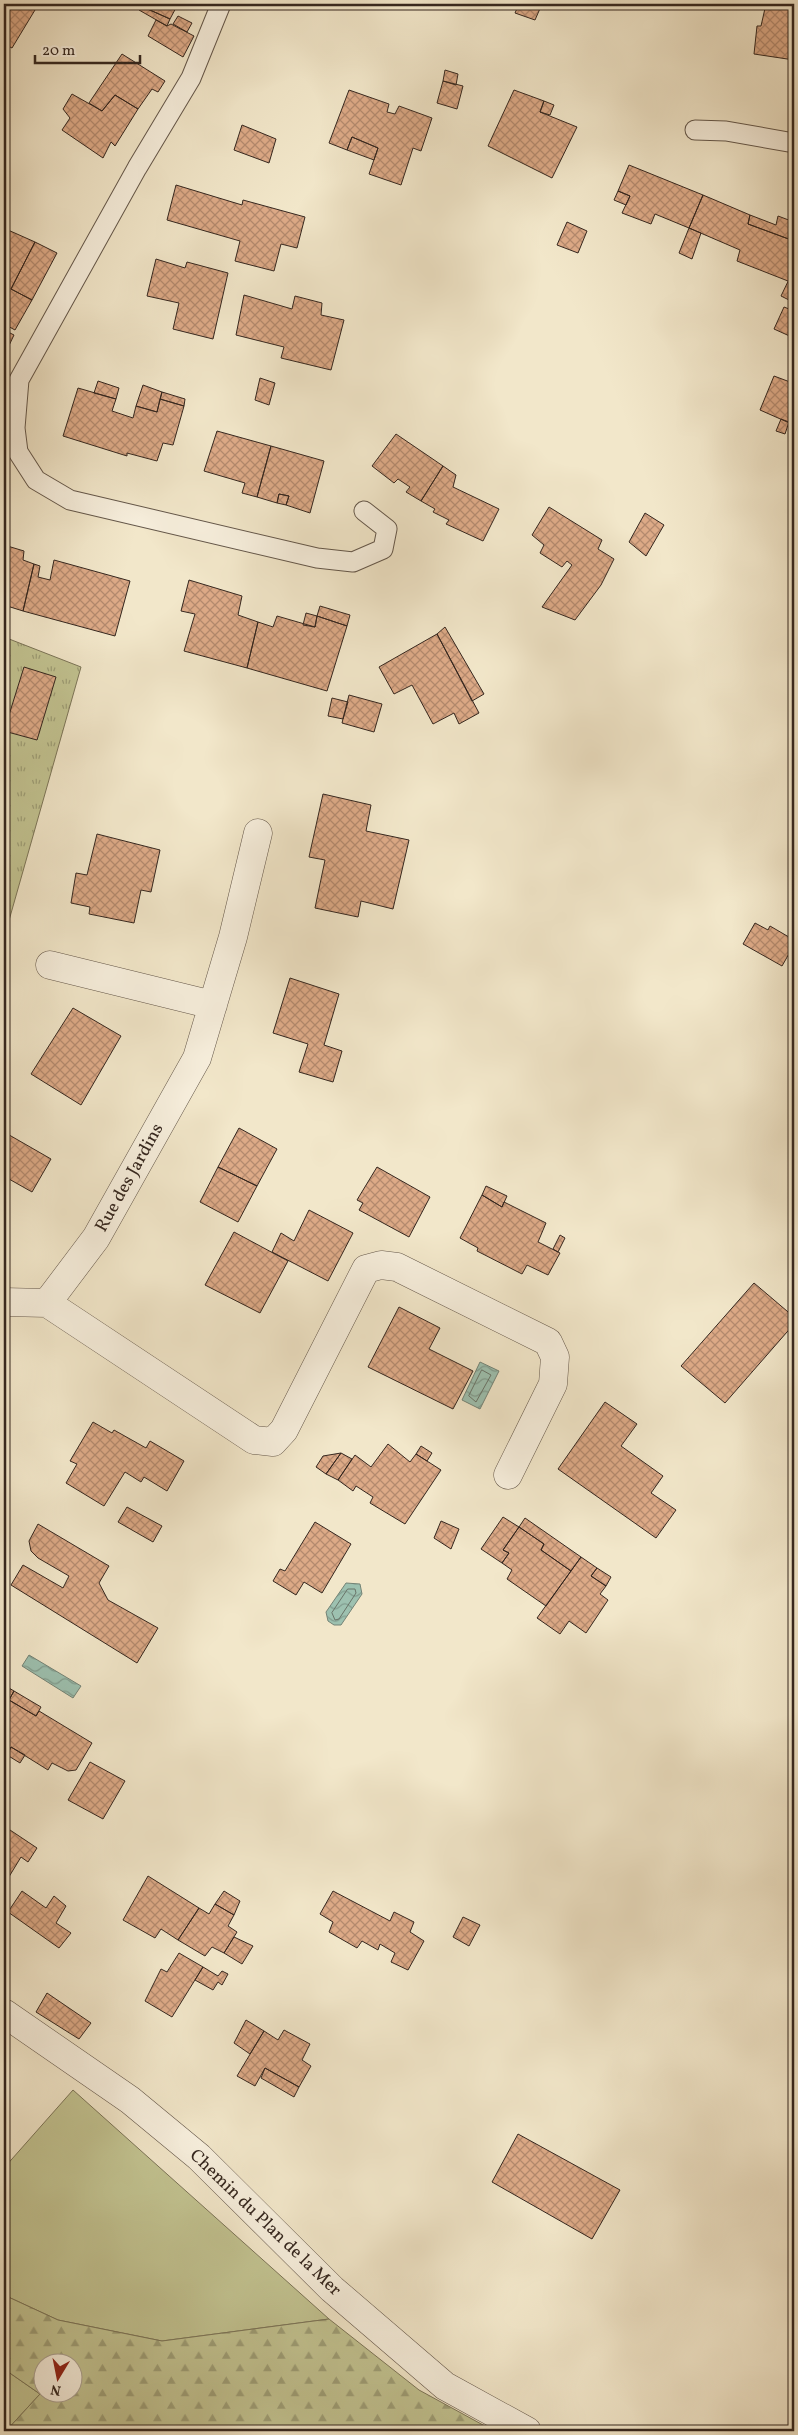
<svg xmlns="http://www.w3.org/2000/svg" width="798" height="2435" font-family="Vollkorn,serif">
<defs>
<pattern id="forest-firs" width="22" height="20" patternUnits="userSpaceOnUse" patternTransform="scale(1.25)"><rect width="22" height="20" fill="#c2c391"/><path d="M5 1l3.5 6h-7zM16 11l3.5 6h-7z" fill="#9e9e76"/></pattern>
<pattern id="park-tufts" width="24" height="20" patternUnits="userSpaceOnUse" patternTransform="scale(1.25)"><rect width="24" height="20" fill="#c2c391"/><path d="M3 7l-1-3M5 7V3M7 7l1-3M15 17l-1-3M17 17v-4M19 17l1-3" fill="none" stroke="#9e9e76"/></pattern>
<pattern id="water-waves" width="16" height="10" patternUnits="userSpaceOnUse" patternTransform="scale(1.25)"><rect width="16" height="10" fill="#9dc1b0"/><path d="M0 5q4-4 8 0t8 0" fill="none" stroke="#819d8f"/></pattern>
<pattern id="building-cross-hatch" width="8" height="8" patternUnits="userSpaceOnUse" patternTransform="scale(1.25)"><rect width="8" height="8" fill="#ddaa87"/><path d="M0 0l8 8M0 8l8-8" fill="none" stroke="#b48a6e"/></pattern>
</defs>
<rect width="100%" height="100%" fill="#f2e7ca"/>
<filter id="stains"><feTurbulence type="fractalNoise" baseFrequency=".004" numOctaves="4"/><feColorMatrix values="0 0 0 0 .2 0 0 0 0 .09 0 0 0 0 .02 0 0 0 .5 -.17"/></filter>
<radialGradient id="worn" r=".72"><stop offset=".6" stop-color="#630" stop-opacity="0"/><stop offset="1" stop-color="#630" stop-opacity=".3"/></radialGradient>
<!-- green -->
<path fill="#c2c391" stroke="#7c7558" d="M73,2090L329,2319L162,2341L58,2320L4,2295V2168Z
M4,2369L40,2394L6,2431H4Z"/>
<!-- forest -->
<path fill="url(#forest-firs)" stroke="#7c7558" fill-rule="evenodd" d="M4,2295L58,2320L162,2341L329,2319L419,2390L494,2431H6L40,2394L4,2369ZM42,2362H72V2392H42Z"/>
<!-- park -->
<path fill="url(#park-tufts)" stroke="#7c7558" d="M4,637L81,667L4,938Z"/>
<!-- water -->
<path fill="url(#water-waves)" stroke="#738376" d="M480,1362L499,1371L480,1409L462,1400Z
M346,1583L360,1584L362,1594L341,1625H334L328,1621L326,1612Z
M29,1655L81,1686L73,1698L22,1666Z"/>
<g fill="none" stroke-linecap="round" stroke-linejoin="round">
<!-- shore -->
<path stroke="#697468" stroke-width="1" d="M482,1370L491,1375L476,1402L469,1396Z
M348,1589H355L356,1593L339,1619L335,1620L332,1613Z"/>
</g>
<!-- building -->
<path fill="url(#building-cross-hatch)" stroke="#35271f" d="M4,4L38,5L12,48L4,44Z
M142,4H178L170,19L141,6Z
M519,4H542L535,20L515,13Z
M766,4H794V60L754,54L757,26H761Z
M141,6L170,19L167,26L139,10Z
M178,16L192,23L187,32L173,24Z
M156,20L167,26L171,24L194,36L183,57L148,36Z
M122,54L165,81L158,92L152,89L138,109L115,95L102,111L89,103Z
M445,70L458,74L456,85L443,81Z
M443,81L463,86L457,109L437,103Z
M349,90L389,104L387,112L395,114L399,106L432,118L421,151L413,148L401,185L369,174L378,148L352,137L347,150L329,143Z
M514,90L544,101L540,112L577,127L552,178L488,146Z
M72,94L102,111L115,95L138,109L115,146L111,142L103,158L62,130L70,118L63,109Z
M544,101L554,105L550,115L540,112Z
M242,125L276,139L269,163L234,150Z
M352,137L378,148L374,160L347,150Z
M629,165L703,195L689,228L655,214L651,224L622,213L630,196L618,191Z
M176,185L242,205L243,200L305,217L297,248L281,244L274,271L235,261L240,241L167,220Z
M618,191L630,196L626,205L614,200Z
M703,195L750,215L748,224L794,241V269L788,281L737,261L740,250L689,228Z
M750,215L776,225L778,216L794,222V241L748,224Z
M567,222L587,231L578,253L557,245Z
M689,228L701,233L692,259L679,253Z
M8,230L35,242L11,289L32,300L15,330L4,324V237Z
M35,242L57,253L32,300L11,289Z
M156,259L185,268L187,262L228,273L213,339L173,329L179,303L147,296Z
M794,269V299L793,302L781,296Z
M244,295L292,309L295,296L322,303L321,315L344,320L331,370L281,358L284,347L236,335Z
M784,307L794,311V338L774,329Z
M4,330L14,335L4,356Z
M794,372V425L760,410L774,376L790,382Z
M260,378L275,383L269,405L255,400Z
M98,381L119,388L116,399L94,393Z
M143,385L162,392L157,412L136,406Z
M78,388L116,399L112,411L133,418L136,406L157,412L160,399L184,406L173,445L163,443L157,461L127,453V456L63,436Z
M162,392L185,399L184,406L160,399Z
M781,419L789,422L785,434L776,431Z
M217,431L271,446L257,497L242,493L245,483L204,471Z
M396,434L443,466L421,501L406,492L410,487L398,479L394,483L372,466Z
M271,446L324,461L310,513L286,505L289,496L279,494L277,503L257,497Z
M443,466L456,475L453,487L499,509L483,541L446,524L449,520L433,512L435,509L421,501Z
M279,494L289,496L286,505L277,503Z
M549,507L602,540L598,549L614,559L601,585L575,620L542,607L572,565L567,561L562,567L540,553L544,545L532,535Z
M645,513L664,525L646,556L629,542Z
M4,545L24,551L23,560L34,564L23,611L4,605Z
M54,560L130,581L115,636L23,611L34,564L40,566L38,577L50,580Z
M189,580L242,596L238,615L258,622L247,668L184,651L195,614L181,611Z
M320,606L350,615L347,626L317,616Z
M306,613L317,616L315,627L303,625Z
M277,616L315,627L317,616L347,626L327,691L247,668L258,622L273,627Z
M445,627L484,694L472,701L437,634Z
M437,634L479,713L459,724L454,713L433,724L412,685L394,694L379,667Z
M24,667L56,677L37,740L4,731Z
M349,695L382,704L374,732L342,723Z
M332,698L348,702L343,719L328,716Z
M323,794L371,805L366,831L409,840L393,909L361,901L358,917L315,908L325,860L309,857Z
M97,834L160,850L151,892L141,890L134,923L89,914L90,907L71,903L76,873L87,875Z
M755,923L768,930L770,926L794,940V945L782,966L743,944Z
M290,978L339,994L324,1045L342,1051L333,1082L299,1072L308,1044L273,1033Z
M73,1008L121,1036L81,1105L31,1074Z
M239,1128L277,1149L257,1186L218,1167Z
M4,1132L51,1159L32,1192L9,1179L4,1188Z
M218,1167L257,1186L238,1222L200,1202Z
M377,1167L430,1197L409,1237L359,1210L363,1203L357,1200Z
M486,1186L507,1196L502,1207L482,1195Z
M482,1195L502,1207L504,1202L546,1223L538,1242L560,1253L548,1275L527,1265L522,1274L477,1251L478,1248L460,1238Z
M309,1210L353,1233L328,1281L272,1252L281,1233L294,1241Z
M234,1232L288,1261L260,1313L205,1285Z
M560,1235L565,1238L558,1252L553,1249Z
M754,1283L794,1317V1324L725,1403L681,1366Z
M399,1307L440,1328L429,1349L473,1371L453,1409L368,1367Z
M605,1402L637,1424L621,1446L663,1476L651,1493L676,1510L656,1538L558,1469Z
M93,1422L112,1433L114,1430L146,1448L150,1441L184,1461L167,1491L144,1477L141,1482L125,1472L104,1506L66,1483L77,1464L70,1461Z
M388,1444L410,1462L416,1454L441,1470L405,1524L370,1503L373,1497L356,1486L353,1491L338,1480L355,1455L371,1467Z
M421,1446L432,1453L427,1461L416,1454Z
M341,1453L326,1474L316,1467L323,1456Z
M341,1453L352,1459L338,1480L326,1474Z
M127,1507L162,1526L153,1542L118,1522Z
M503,1517L519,1527L503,1550L509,1553L502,1563L481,1549Z
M525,1518L581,1557L571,1571L541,1550L544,1544L519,1527Z
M441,1521L459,1529L451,1549L434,1538Z
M315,1522L351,1544L322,1593L304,1582L296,1595L273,1581L280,1569L285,1571Z
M38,1524L109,1566L99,1583L108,1600L158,1628L137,1663L11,1585L23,1565L63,1588L69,1576L38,1558L31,1551L29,1541Z
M519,1527L544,1544L541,1550L571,1571L546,1606L507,1579L512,1570L502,1563L509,1553L503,1550Z
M581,1557L597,1568L591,1576L606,1586L600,1594L608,1600L586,1633L569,1621L560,1634L537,1618Z
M597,1568L611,1577L606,1586L591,1576Z
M4,1685L14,1691L9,1700L36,1716L39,1711L92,1743L76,1770L68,1771L52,1763L48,1770L11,1747L7,1755L4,1752Z
M14,1691L41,1707L36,1716L9,1700Z
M11,1747L25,1755L20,1763L7,1755Z
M90,1762L125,1781L103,1819L68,1800Z
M4,1826L37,1848L28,1862L21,1857L4,1885Z
M148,1876L199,1908L178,1940L161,1929L155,1938L123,1920Z
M22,1891L46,1908L54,1896L66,1906L56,1923L71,1933L59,1948L8,1912Z
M224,1891L240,1901L234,1915L215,1904Z
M333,1891L390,1921L394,1912L414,1922L410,1932L424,1941L408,1970L391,1962L395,1953L380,1944L378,1950L362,1941L357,1948L329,1932L333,1922L320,1914Z
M215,1904L234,1915L228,1926L237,1932L224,1953L212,1947L205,1956L178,1940L199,1908L209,1914Z
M463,1917L480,1925L469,1946L453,1937Z
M234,1937L253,1946L242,1964L224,1953Z
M179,1953L203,1967L172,2017L145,2001L161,1969L167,1972Z
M203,1967L218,1976L222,1971L228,1974L222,1985L218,1982L213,1990L195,1980Z
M47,1993L91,2023L79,2039L36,2012Z
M246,2020L264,2031L250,2054L234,2043Z
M284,2030L310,2044L302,2060L311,2066L299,2087L265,2068L255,2086L237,2076L264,2031L278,2040Z
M265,2068L299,2087L294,2097L261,2078Z
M518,2134L620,2190L592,2239L492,2182Z"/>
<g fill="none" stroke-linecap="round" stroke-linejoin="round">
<!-- lane casing -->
<g stroke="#64574a" stroke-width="21">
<path id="lane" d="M221,4L191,78L137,168L19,380L15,428L18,452L36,480L70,500L317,558L353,562L383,549L387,529L364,511
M695,130L726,131L794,143"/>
</g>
<!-- street casing -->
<g stroke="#64574a" stroke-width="29">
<path id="street" d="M50,965L213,1005
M4,1302L47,1303L96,1238L197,1058L233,937L258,833
M47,1303L254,1440L273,1442L284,1430L366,1269L381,1265L397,1267L548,1342L555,1357L553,1384L508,1475
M4,2013L130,2100L199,2157L332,2289L445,2386L527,2431"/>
</g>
<!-- lane -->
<use href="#lane" stroke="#f7efdd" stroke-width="19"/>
<!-- street -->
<use href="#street" stroke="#f7efdd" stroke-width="28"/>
</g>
<g text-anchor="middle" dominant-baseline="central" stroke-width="5" stroke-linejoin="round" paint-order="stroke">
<!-- street labels -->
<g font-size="18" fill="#35271f" stroke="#f7efdd">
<text transform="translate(130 1178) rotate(-61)">Rue des Jardins</text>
<text transform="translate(265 2223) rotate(44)">Chemin du Plan de la Mer</text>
</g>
</g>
<!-- margin -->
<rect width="798" height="2435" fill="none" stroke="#f2e7ca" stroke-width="20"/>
<rect x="5" y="5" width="788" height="2425" fill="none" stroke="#35271f" stroke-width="2.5"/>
<rect x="10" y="10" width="778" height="2415" fill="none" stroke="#35271f"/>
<!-- north arrow -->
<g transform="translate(58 2378) rotate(190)"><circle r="24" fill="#f7efdd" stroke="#a99f91"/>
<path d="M0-4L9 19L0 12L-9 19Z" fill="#8f2418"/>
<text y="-8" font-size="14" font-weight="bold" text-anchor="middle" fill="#35271f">N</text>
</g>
<!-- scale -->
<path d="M35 55v8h105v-8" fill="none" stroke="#35271f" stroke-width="2.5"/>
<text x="42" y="55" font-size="15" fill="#35271f" stroke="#f7efdd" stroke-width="4" paint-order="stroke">20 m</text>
<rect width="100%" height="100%" filter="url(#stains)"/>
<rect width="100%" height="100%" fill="url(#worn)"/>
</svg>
